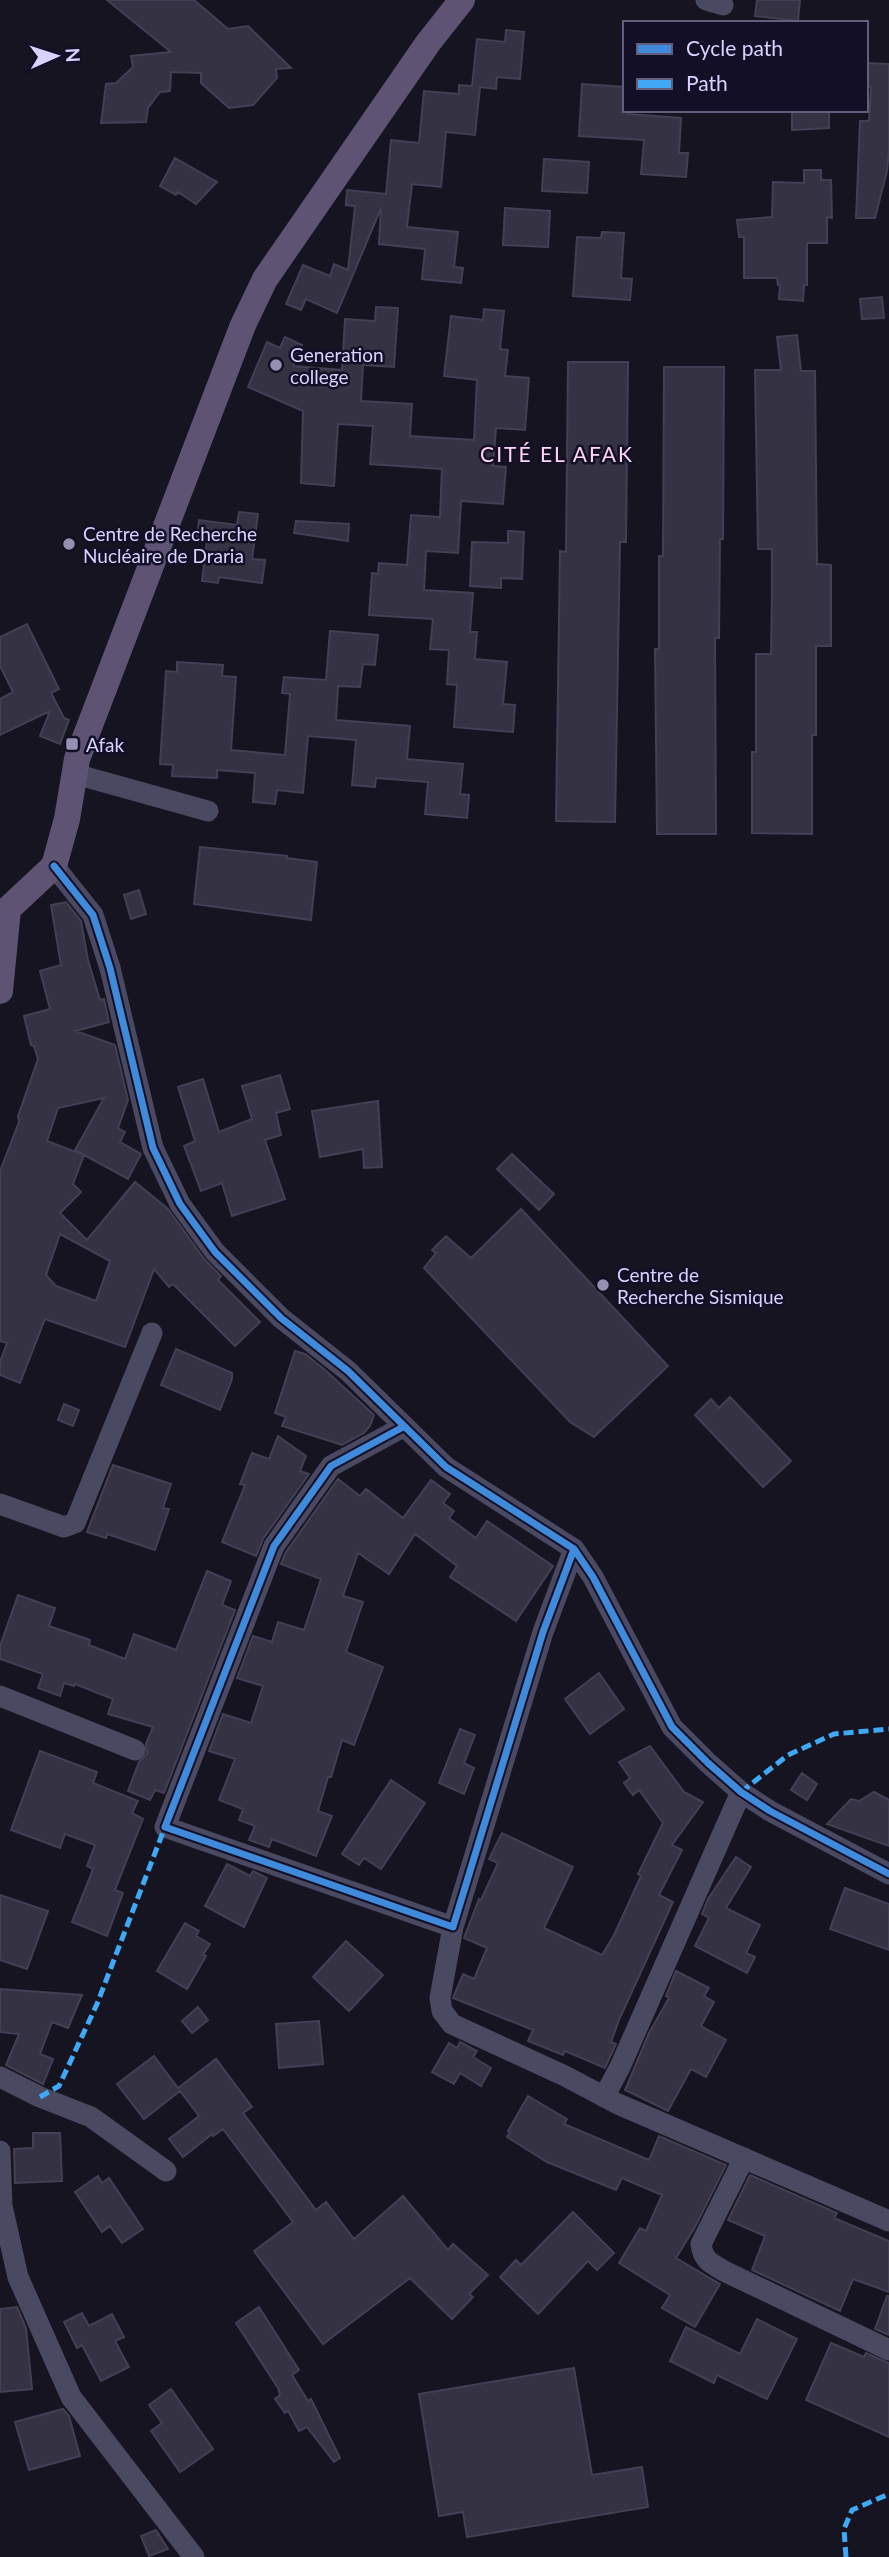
<svg xmlns="http://www.w3.org/2000/svg" width="889" height="2557" font-family="Lato,sans-serif">
<rect width="100%" height="100%" fill="#161421"/>
<!-- building -->
<path fill="#343243" stroke="#433f54" stroke-width="2" fill-rule="evenodd" d="M107,0H194L228,29L248,26L291,68L276,69L277,78L253,105L229,108L201,83V73L171,72L170,91L160,92L148,108L146,122L101,123L106,84L116,83L133,67L131,56L171,52Z
M757,0H800L798,21L755,16Z
M506,30L524,32L520,79L497,77L496,89L480,87L475,135L446,132L441,187L412,184L407,227L458,232L454,267L463,268L461,283L422,279L425,249L379,244L381,208L337,313L306,299L301,310L286,304L303,265L330,276L334,264L348,270L355,206L346,205L347,190L386,194L391,140L419,143L424,91L459,94V85L472,86L477,39L505,42Z
M866,63L889,64V151L887,171L875,218H856L860,121H869L871,87L866,86Z
M582,84L625,87V110H628V114L681,118L679,153H688L686,177L641,174L644,140L579,136Z
M792,110H829V128L792,130Z
M175,158L217,182L196,204L178,192L176,195L160,186Z
M544,159L589,162L587,193L542,191Z
M804,170H821V180H831L832,218L827,217V243H807V285H804L803,301L779,299L780,285H778L777,278H744V237H739L737,220L772,217L773,182L804,183Z
M505,208L550,211L548,247L503,245Z
M602,232L624,233L621,278L632,279L630,300L573,296L577,237L601,238Z
M882,297L884,318L862,319L860,299Z
M376,307L398,308L394,367L363,365L361,401L412,404L410,436L474,440L477,380L444,376L451,316L483,320L484,309L504,311L500,349L508,350L505,376L529,378L525,430L496,428L493,466L506,467L503,504L461,501L458,553L426,551L424,590L473,593L470,632H477L475,659L507,662L503,704L515,705L513,732L454,727L457,685L447,684L449,650L430,649L433,619L369,615L372,573L378,574L379,563L407,565L411,515L440,517L442,469L370,464L373,426L338,424L334,486L301,483L303,411L248,387L267,342L280,348L285,337L302,345L293,366L342,370L345,319L375,321Z
M797,335L801,371H815L817,564L831,565V646H816V735H812V834L752,833V752H756V654H771L772,595V549H758L755,370H781L777,337Z
M568,362H628L626,542H620L615,822L556,821L560,551L566,552Z
M664,367H724L723,539H720L719,638H715L716,834H657L655,649H659V556H663Z
M239,512L258,514L252,559L265,560L262,583L219,577L218,583L202,581L207,539L197,538L199,520L237,525Z
M296,521L349,524L348,541L294,533Z
M508,531L524,532L522,579L501,578V588L470,586L472,542L508,543Z
M27,624L59,689L51,693L64,718L69,720L60,744L40,736L50,711L0,735V699L13,692L0,666V637Z
M330,631L378,635L375,665L363,664L360,687L338,686L336,720L410,726L407,759L463,764L460,794L469,795L467,818L425,814L428,782L376,778L375,787L352,785L356,740L308,736L303,793L277,790L275,804L253,802L255,773L217,770V778L172,776L173,765L160,764L166,671L177,672V662L223,665L222,676L236,677L231,750L285,755L290,694L282,693L284,677L326,680Z
M200,847L287,856V858L317,862L311,920L194,904Z
M139,890L146,914L131,919L124,895Z
M66,902L81,921L88,960L100,1000L104,999L109,1022L76,1031L115,1045L128,1100L118,1128L125,1132L120,1142L141,1154L128,1179L75,1150L104,1098L58,1108L47,1141L84,1155L73,1184L81,1192L60,1213L87,1240L135,1182L168,1209L205,1260L221,1276L218,1280L260,1322L235,1346L173,1284L169,1287L154,1269L125,1347L45,1319L20,1383L0,1375V1362L7,1343L0,1341V1171L19,1122L18,1116L38,1059L34,1046L31,1045L24,1016L50,1009L40,971L61,965L51,905ZM60,1234L110,1261L96,1301L56,1286L46,1275Z
M280,1075L290,1109L276,1113L281,1135L265,1140L285,1199L232,1216L222,1183L201,1191L184,1146L195,1141L178,1087L203,1079L219,1132L252,1119L242,1086Z
M378,1101L382,1167L364,1168L363,1149L320,1157L312,1111Z
M512,1154L554,1194L539,1210L497,1169Z
M521,1209L668,1366L594,1437L570,1422L424,1268L436,1253L432,1250L446,1236L471,1258Z
M176,1349L232,1373V1379L220,1410L161,1385Z
M295,1351L305,1354L324,1369L374,1415L370,1426L364,1433L342,1445L282,1426L286,1417L275,1413Z
M730,1397L791,1461L763,1487L695,1415L711,1399L719,1408Z
M64,1404L79,1410L73,1426L58,1420Z
M278,1436L306,1456L300,1471L309,1474L263,1539L256,1556L222,1542L245,1485L240,1484L252,1453L269,1459Z
M113,1465L171,1484L163,1508L169,1509L155,1550L107,1534L106,1538L87,1532Z
M338,1479L360,1496L366,1489L403,1518L431,1480L450,1494L443,1503L454,1511L449,1518L476,1538L487,1521L553,1566L516,1621L450,1577L457,1566L415,1534L389,1574L358,1553L343,1596L363,1602L346,1652L383,1667L354,1745L342,1740L331,1777H328L318,1811L332,1816L316,1856L272,1839L269,1847L249,1840L255,1826L239,1820L243,1809L219,1800L235,1759L209,1751L223,1714L251,1723L263,1686L237,1678L253,1636L272,1642L278,1622L304,1630L321,1579L281,1564L286,1552Z
M207,1571L231,1581L222,1605L235,1610L164,1793L155,1790L150,1800L128,1791L139,1762L147,1754L146,1744L153,1727L108,1714L113,1699L75,1684L74,1686L64,1683L60,1696L38,1688L43,1674L0,1659V1646L18,1595L55,1608L49,1626L90,1640L89,1645L125,1659L134,1634L176,1650Z
M599,1673L624,1709L590,1734L565,1699Z
M460,1729L475,1735L464,1763L474,1768L464,1794L439,1783Z
M650,1746L684,1792L703,1802L672,1845L682,1850L659,1895L673,1902L619,2020L611,2042L616,2044L605,2068L565,2051L563,2055L528,2041L533,2030L453,1998L463,1974L474,1979L487,1948L464,1938L479,1899L481,1900L498,1863L489,1859L502,1833L573,1867L544,1928L602,1955L614,1935L641,1876L638,1874L663,1823L639,1790L633,1795L624,1783L630,1778L619,1762Z
M40,1751L97,1772L93,1783L138,1801L132,1813L143,1819L115,1890L123,1893L107,1936L72,1922L93,1869L87,1866L95,1845L65,1834L60,1848L11,1830Z
M802,1773L817,1784L807,1800L791,1790Z
M391,1780L425,1803L381,1869L364,1858L359,1865L342,1854Z
M874,1792L889,1800V1846L827,1824L851,1799L859,1801Z
M736,1857L751,1867L726,1908L760,1925L746,1953L755,1957L747,1973L695,1946L709,1918L702,1914L708,1899Z
M227,1864L250,1876L253,1871L267,1878L244,1927L205,1906Z
M845,1888L889,1904V1950L830,1929Z
M0,1895L48,1911L27,1969L0,1960Z
M185,1923L199,1931L196,1936L210,1944L203,1955L206,1956L187,1989L157,1971Z
M346,1941L383,1975L349,2011L313,1977Z
M676,1971L709,1988L704,1996L714,2002L701,2026L726,2040L706,2077L691,2069L668,2111L625,2090L649,2033L669,1998L666,1996Z
M0,1989L82,1995L68,2028L52,2022L40,2054L53,2059L43,2084L6,2065L19,2034L0,2032Z
M198,2007L208,2020L192,2033L182,2021Z
M319,2021L323,2064L279,2068L276,2024Z
M460,2042L477,2051L473,2057L491,2068L481,2086L460,2073L454,2084L432,2072L449,2043L457,2048Z
M154,2056L178,2088L216,2059L252,2107L243,2113L316,2210L326,2202L354,2239L403,2196L448,2250L453,2244L488,2275L469,2294L473,2297L452,2319L410,2278L323,2344L254,2251L293,2222L223,2129L213,2136L212,2134L183,2157L169,2139L199,2116L180,2091L144,2119L117,2084Z
M528,2096L567,2119L564,2124L649,2160L659,2136L726,2165L695,2227L676,2258L720,2284L695,2327L662,2308L670,2295L619,2263L640,2228L646,2231L662,2195L622,2178L616,2190L547,2162L507,2137L510,2132L508,2131Z
M33,2133H60L62,2181L15,2183L14,2149L33,2148Z
M750,2175L837,2213L834,2218L889,2241V2292L853,2279L840,2311L752,2270L765,2236L728,2220Z
M98,2176L102,2183L109,2178L143,2229L122,2243L110,2226L102,2232L75,2192Z
M573,2212L614,2253L597,2270L588,2261L538,2314L500,2277L516,2260L521,2265Z
M887,2296H889V2335L875,2329Z
M17,2307L26,2328L32,2389L0,2392V2309Z
M259,2307L299,2370L292,2375L308,2401L311,2399L340,2458L334,2462L307,2427L299,2431L288,2411L285,2413L275,2399L280,2395L278,2388L236,2323Z
M82,2313L89,2326L112,2314L124,2337L115,2341L129,2367L101,2381L82,2345L77,2348L64,2322Z
M757,2319L797,2339L767,2399L717,2375L714,2383L670,2361L686,2327L740,2354Z
M831,2343L864,2357L866,2353L889,2363V2437L806,2400Z
M574,2368L592,2475L642,2467L648,2507L467,2537L463,2512L439,2516L419,2394Z
M171,2389L213,2449L180,2472L151,2431L162,2423L149,2405Z
M63,2409L69,2416L80,2456L29,2470L15,2422Z
M156,2530L168,2549L149,2556L141,2536Z"/>
<g fill="none" stroke-linecap="round" stroke-linejoin="round">
<!-- minor -->
<path stroke="#4a4962" stroke-width="21" d="M706,0L723,5
M75,774L208,811
M54,866L93,915L110,968L153,1148L180,1204L215,1252L281,1318L348,1371L446,1467L574,1549L593,1577L672,1727L708,1763L741,1792L770,1811L889,1874
M403,1427L331,1466L274,1546L165,1827L453,1927L543,1632L574,1549
M0,1504L64,1527L75,1523L152,1333
M0,1696L135,1750
M453,1927L440,1998L442,2011L452,2024L565,2076L618,2104L889,2221
M0,2077L40,2097L91,2117L166,2171
M604,2097L620,2067L741,1792
M0,2151L2,2206L18,2277L71,2397L194,2557
M744,2158L701,2244C703,2261 712,2264 726,2272L889,2350"/>
<!-- major -->
<path stroke="#5e5373" stroke-width="26" d="M0,991L8,909L54,866L67,819L77,759L243,325L265,279L428,43L462,0"/>
<!-- quiet -->
<path stroke="#3fa9f5" stroke-width="5" stroke-dasharray="10 5" stroke-linecap="butt" d="M741,1792L788,1755L834,1734L889,1729
M40,2097L59,2086L97,2004L165,1827
M846,2557L844,2529L852,2510L889,2494"/>
<!-- cycleway casing -->
<g stroke="#130f26" stroke-width="11">
<path id="cycleway" d="M54,866L93,915L110,968L153,1148L180,1204L215,1252L281,1318L348,1371L446,1467L574,1549L593,1577L672,1727L708,1763L741,1792L770,1811L889,1874
M403,1427L331,1466L274,1546L165,1827L453,1927L543,1632L574,1549"/>
</g>
<!-- cycleway -->
<use href="#cycleway" stroke="#408adc" stroke-width="7"/>
</g>
<!-- markers -->
<g fill="#9591b1" stroke="#130f26" stroke-width="2.5">
<circle cx="276" cy="365" r="7"/>
<circle cx="69" cy="544" r="7"/>
<rect x="65" y="737" width="14" height="14" rx="3.5"/>
<circle cx="603" cy="1285" r="7"/>
</g>
<g text-anchor="middle" dominant-baseline="central" stroke-width="5" stroke-linejoin="round" paint-order="stroke">
<!-- poi labels -->
<g font-size="19" fill="#d9d4ff" stroke="#130f26" text-anchor="start">
<text x="290" y="354">Generation<tspan x="290" dy="22">college</tspan></text>
<text x="83" y="533">Centre de Recherche<tspan x="83" dy="22">Nucléaire de Draria</tspan></text>
<text x="86" y="744">Afak</text>
<text x="617" y="1274">Centre de<tspan x="617" dy="22">Recherche Sismique</tspan></text>
</g>
<!-- neighbourhood labels -->
<g font-size="21" letter-spacing="2" fill="#ffd6f0" stroke="#130f26">
<text x="557" y="453">CITÉ EL AFAK</text>
</g>
</g>
<!-- legend -->
<rect x="623" y="21" width="245" height="91" fill="#130f26" stroke="#625e7d" stroke-width="2"/>
<rect x="637" y="44" width="35" height="10" fill="#408adc" stroke="#625e7d" stroke-width="2"/>
<text x="686" y="56" font-size="21" fill="#d9d4ff">Cycle path</text>
<rect x="637" y="79" width="35" height="10" fill="#3fa9f5" stroke="#625e7d" stroke-width="2"/>
<text x="686" y="91" font-size="21" fill="#d9d4ff">Path</text>
<!-- north arrow -->
<g transform="translate(56 56) rotate(87)" stroke="#130f26" stroke-width="5" paint-order="stroke">
<path d="M0-5L12 26L0 18L-12 26Z" fill="#d9d4ff"/>
<text y="-10" font-size="19" font-weight="bold" text-anchor="middle" fill="#d9d4ff">N</text>
</g>
</svg>
